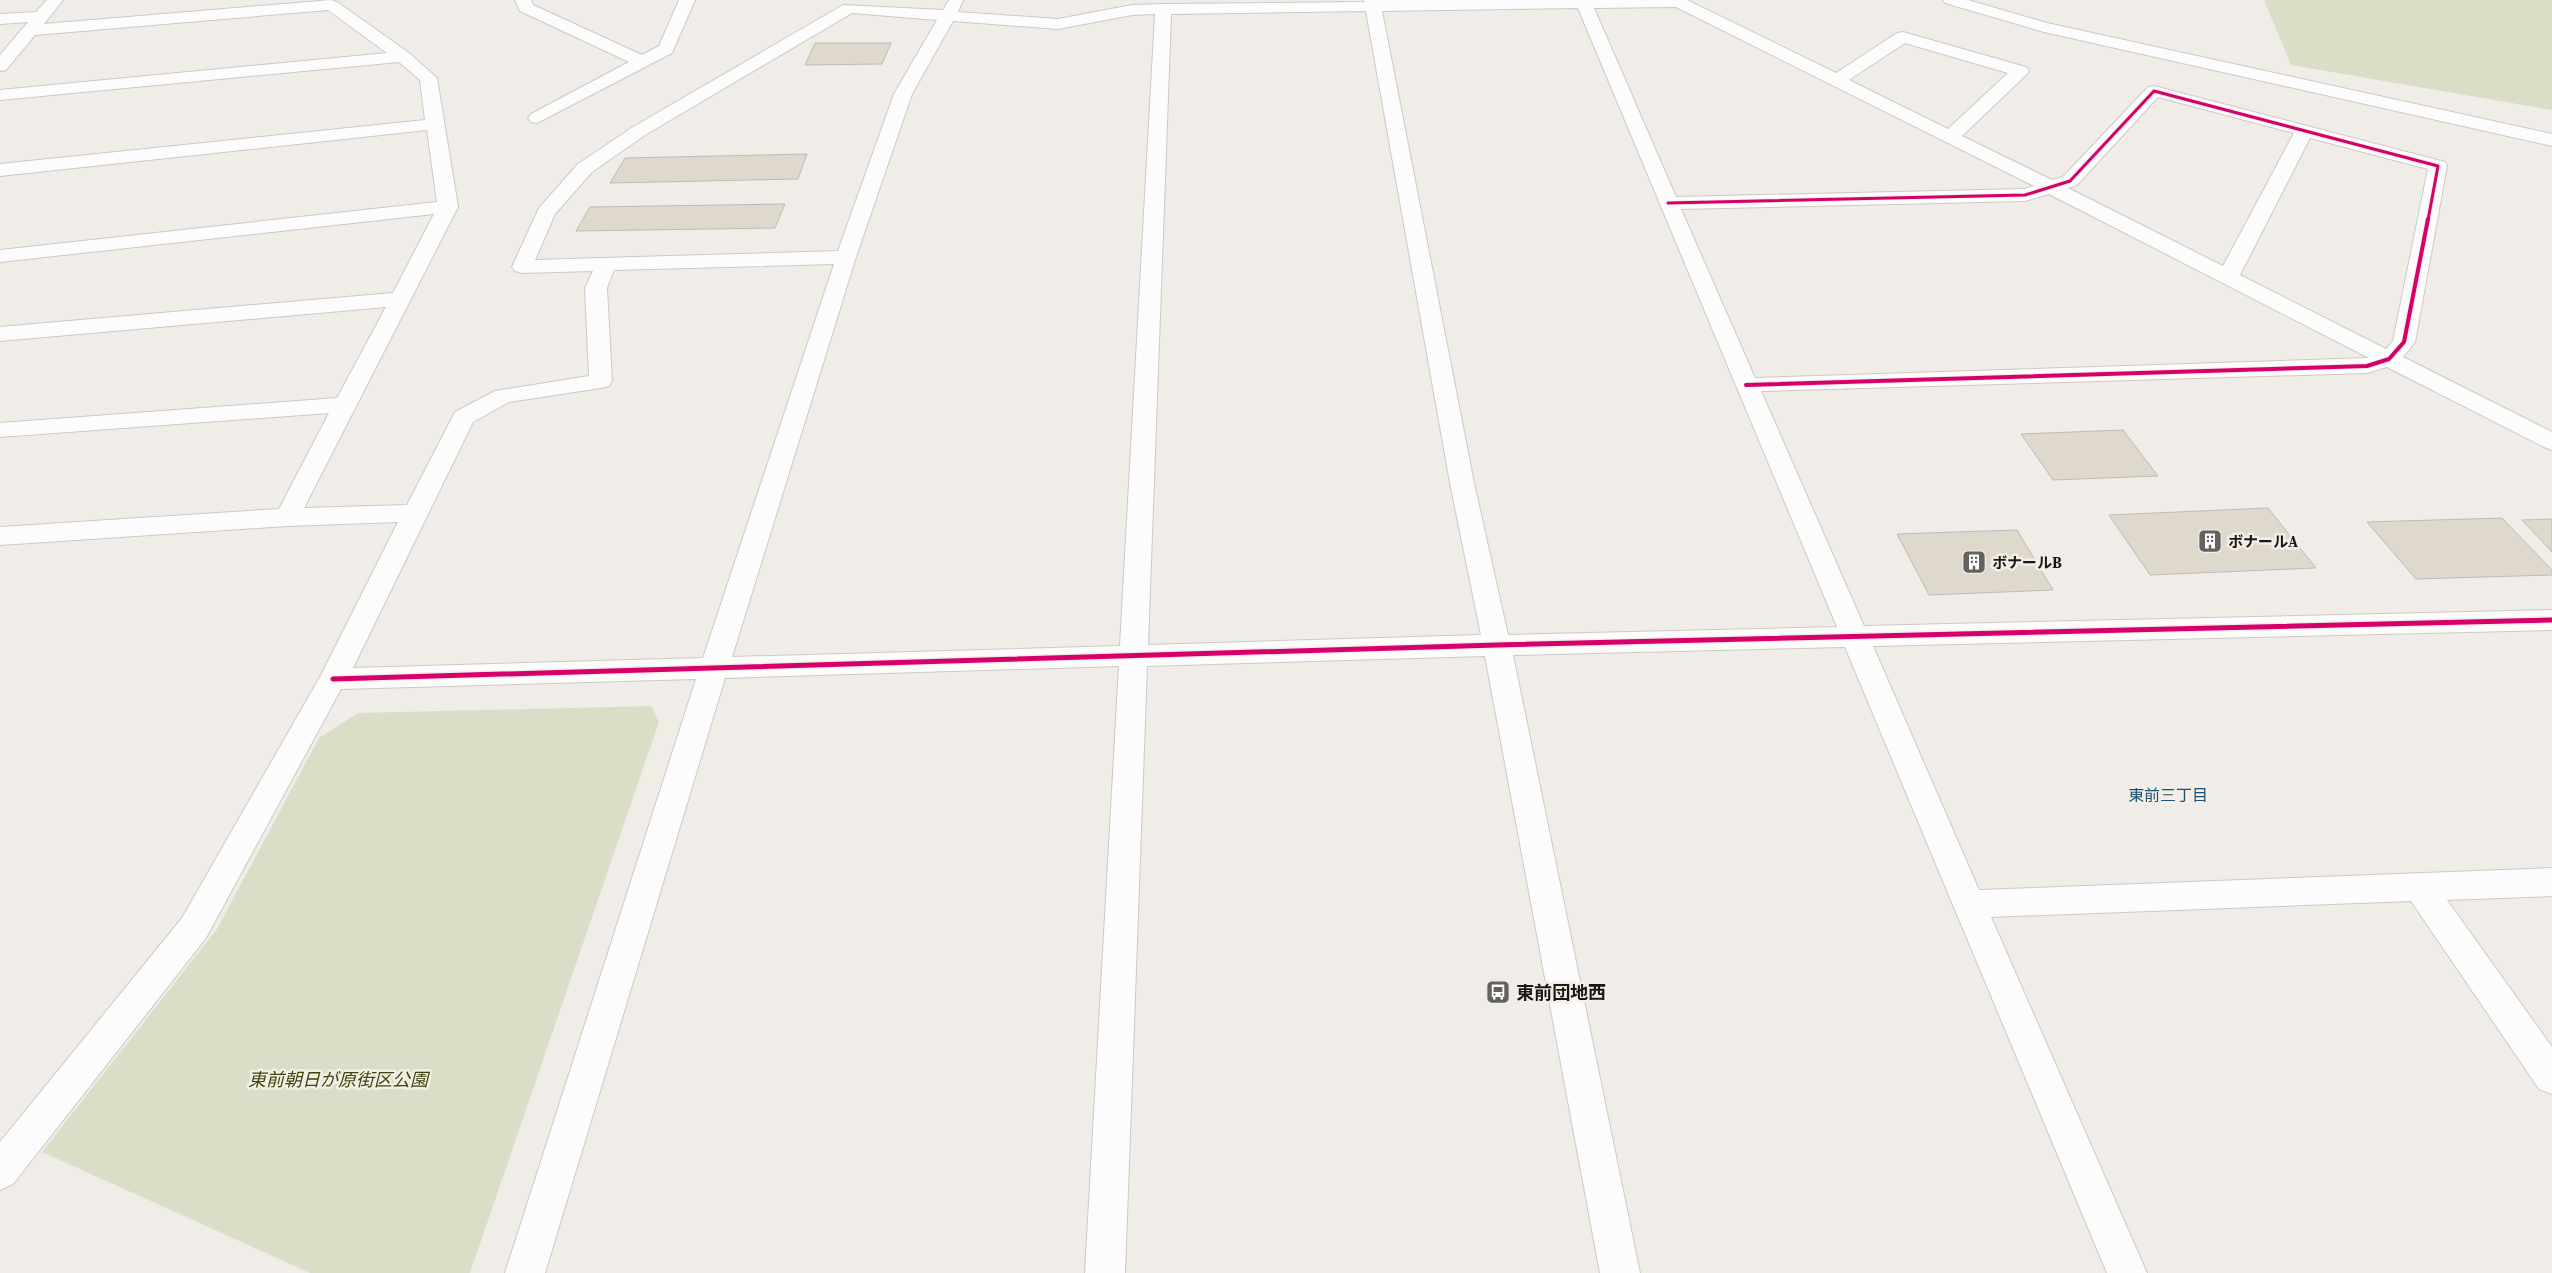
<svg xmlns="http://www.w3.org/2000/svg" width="2552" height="1273" font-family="'Source Serif 4','Noto Sans JP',serif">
<rect width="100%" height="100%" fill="#f0ede9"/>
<!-- green -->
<path fill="#dbdec7" d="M2264,0H2552V110L2291,65Z
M651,706L659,722L470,1273H310L42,1152L217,929L319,738L358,713Z"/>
<!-- building -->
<path fill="#dfd8cd" stroke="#bdbbb8" d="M815,43H891L882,64L805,65Z
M807,154L798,179L610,183L625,158Z
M785,204L775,228L576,231L590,207Z
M2123,430L2158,476L2053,480L2021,434Z
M2268,508L2316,568L2150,575L2109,515Z
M2502,518L2552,570V575L2416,579L2367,522Z
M2552,519V552L2522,520Z
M2017,530L2053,590L1929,595L1897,534Z"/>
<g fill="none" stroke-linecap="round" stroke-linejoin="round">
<!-- minor casing -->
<g stroke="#ccc9c6" stroke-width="2">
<path id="minor" d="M47,0H63L44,24L331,0L337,2L409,53L437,78L458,207L304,508L407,505L455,412L495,391L589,376L585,288L593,271L522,273L515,271L512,267L539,208L578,164L633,127L843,5L943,10L949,0H963L958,12L1058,19L1132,5L1163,4L1364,2V0H1687L1836,73L1897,33L1903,32L2026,67L2029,71L2026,75L1962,136L2052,180L2063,177L2148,87L2154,86L2445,162L2447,166L2415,342L2403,357L2552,432V450L2544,447L2387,367L2367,373L1761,391L1864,626L2552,610V630L1873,646L1979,890L2552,868V896L2447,900L2552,1047V1094L2539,1089L2411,901L1991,917L2147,1273H2107L1845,647L1513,655L1640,1273H1600L1485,656L1147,666L1125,1273H1085L1119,666L725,678L545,1273H505L696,679L341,689L206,938L13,1184L0,1190V1142L182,918L320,677L398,522L287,526L0,545V527L279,509L329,413L0,437V423L337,398L386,307L0,341V327L393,293L434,214L0,262V250L437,202L427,130L0,176V164L425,120L420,80L399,62L0,100V90L387,53L328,10L35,35L6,70L0,71V55L28,22L0,24V14L36,12ZM1676,7L2034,186L2024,189L1676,197L1594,8ZM1578,8L1837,627L1508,635L1474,483L1382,11ZM1366,11L1450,483L1481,635L1148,645L1171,14ZM852,13L937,20L894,94L838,251L535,260L555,214L592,172L645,135ZM1155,14L1120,646L732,657L856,257L912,94L953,21L1058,29L1132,15ZM1905,43L2008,73L1948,129L1849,80ZM2158,97L2294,133L2223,266L2068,188L2077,185ZM2310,138L2428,169L2393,341L2386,349L2240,275ZM2049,194L2369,358L1755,378L1681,209L2025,201ZM834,264L703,658L353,668L473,422L509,402L601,388L609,386L612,381L607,288L614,270Z
M515,0H531L533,5L642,55L659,46L679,0H695L672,53L537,123L531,122L528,118L531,114L629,62L520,11Z
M1943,0H1968L2047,23L2552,134V146L2044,32L1945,3Z"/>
</g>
<!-- minor -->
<use href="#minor" fill="#fdfcfc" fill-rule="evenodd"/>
<!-- cycleway-far2 casing -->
<g stroke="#f3eee6" stroke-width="5">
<path id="cycleway-far2" d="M1668,203L2025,195L2070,181L2154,91L2438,166L2428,220"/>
</g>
<!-- cycleway-far1 casing -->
<g stroke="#f3eee6" stroke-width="6">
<path id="cycleway-far1" d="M1746,385L2367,366L2389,359L2404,342L2428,219"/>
</g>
<!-- cycleway casing -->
<g stroke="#f3eee6" stroke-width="8">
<path id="cycleway" d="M333,679L1497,645L2552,620"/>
</g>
<!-- cycleway-far2 -->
<use href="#cycleway-far2" stroke="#d6006c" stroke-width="3"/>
<!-- cycleway-far1 -->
<use href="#cycleway-far1" stroke="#d6006c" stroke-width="4"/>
<!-- cycleway -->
<use href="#cycleway" stroke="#d6006c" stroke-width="5"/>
</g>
<!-- icons -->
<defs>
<g id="building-square" transform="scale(1.25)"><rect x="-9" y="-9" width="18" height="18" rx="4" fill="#64625f" stroke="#f3eee6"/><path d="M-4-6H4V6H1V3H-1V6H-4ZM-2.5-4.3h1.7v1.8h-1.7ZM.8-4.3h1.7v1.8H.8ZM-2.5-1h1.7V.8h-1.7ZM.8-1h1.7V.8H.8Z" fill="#fff"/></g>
<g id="bus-square" transform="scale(1.25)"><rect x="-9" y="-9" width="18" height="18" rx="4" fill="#64625f" stroke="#f3eee6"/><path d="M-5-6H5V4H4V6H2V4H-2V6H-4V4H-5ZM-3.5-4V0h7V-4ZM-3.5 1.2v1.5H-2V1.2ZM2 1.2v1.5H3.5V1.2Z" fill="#fff"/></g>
</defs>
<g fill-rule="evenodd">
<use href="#building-square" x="2210" y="541"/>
<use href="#building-square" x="1974" y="562"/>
<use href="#bus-square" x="1498" y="992"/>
</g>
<g text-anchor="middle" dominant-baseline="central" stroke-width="5" stroke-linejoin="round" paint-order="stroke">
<!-- poi labels -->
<g font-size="15" font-weight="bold" fill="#191715" stroke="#f3eee6" text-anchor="start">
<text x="2228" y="541">ボナールA</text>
<text x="1992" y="562">ボナールB</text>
</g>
<!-- neighbourhood labels -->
<g font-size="16" fill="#1c5174" stroke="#f3eee6">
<text x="2168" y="795">東前三丁目</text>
</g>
<!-- near-poi labels -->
<g font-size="18" font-weight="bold" fill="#191715" stroke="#f3eee6" text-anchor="start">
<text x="1516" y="992">東前団地西</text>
</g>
<!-- near-park labels -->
<g font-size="18" font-style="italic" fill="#3d450b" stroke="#f3eee6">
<text x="338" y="1079">東前朝日が原街区公園</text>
</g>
</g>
</svg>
